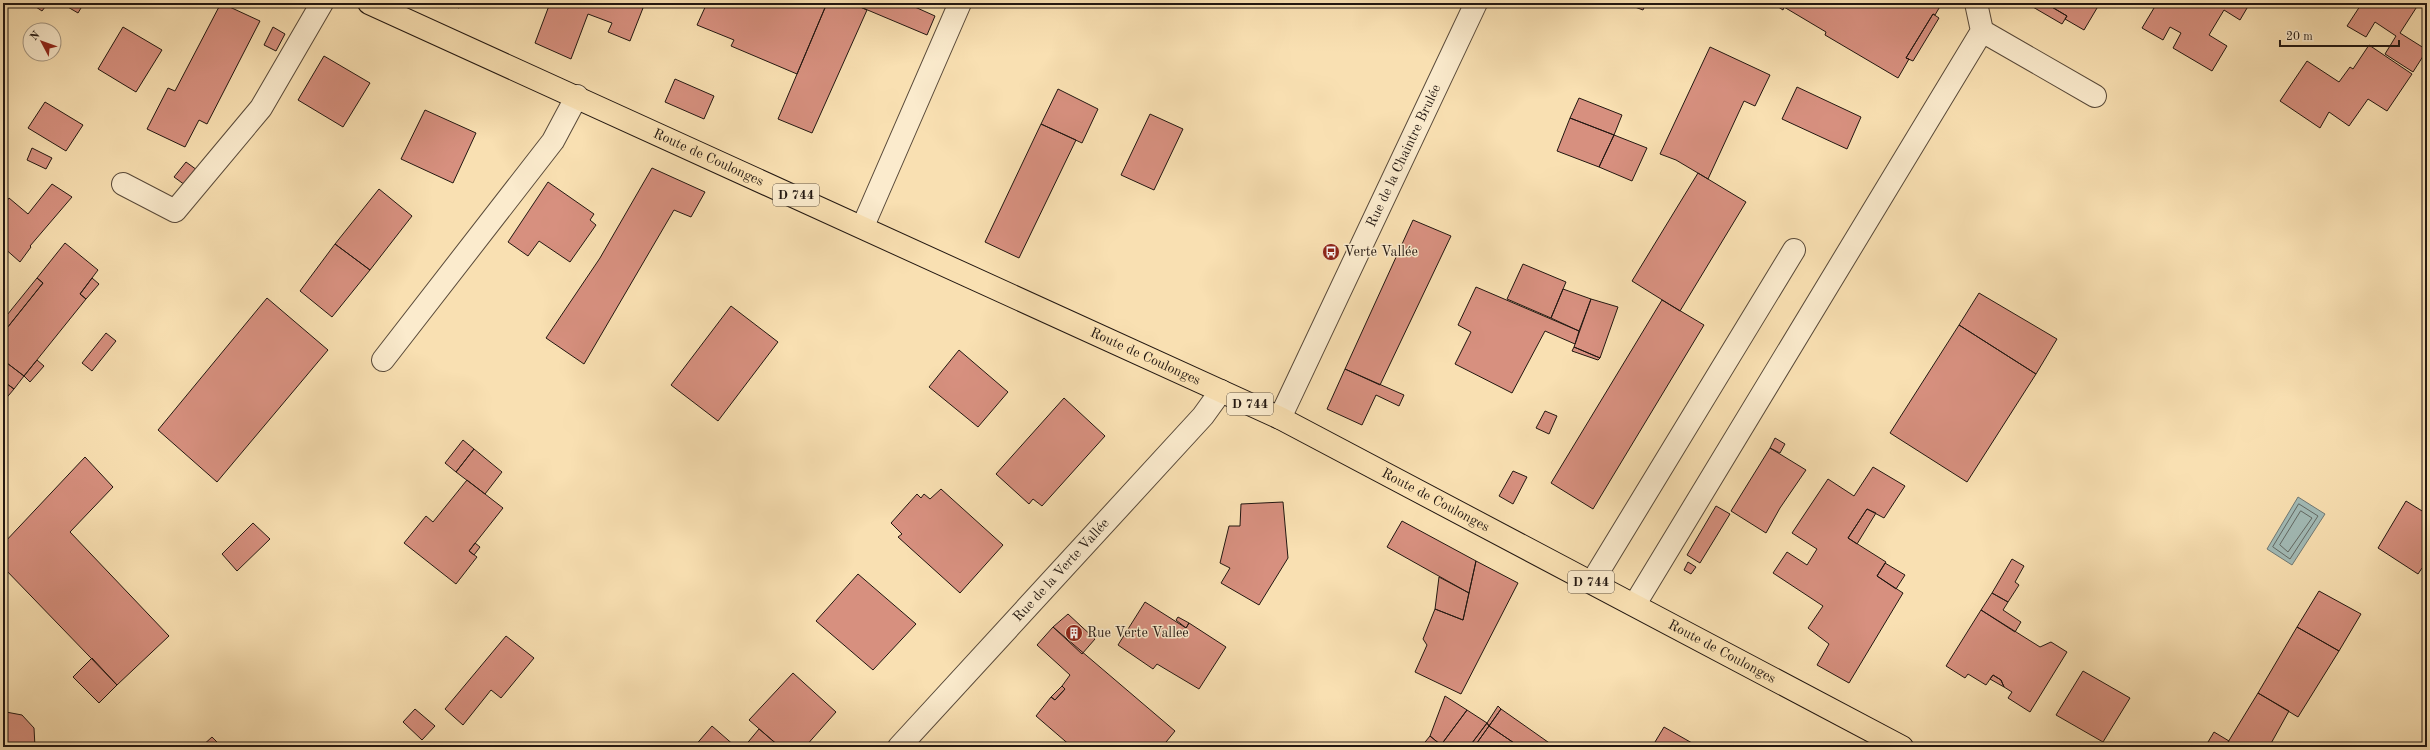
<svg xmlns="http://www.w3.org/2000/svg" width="2430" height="750" font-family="'Old Standard TT',serif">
<rect width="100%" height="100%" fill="#f9e0b2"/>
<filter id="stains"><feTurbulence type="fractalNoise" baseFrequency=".005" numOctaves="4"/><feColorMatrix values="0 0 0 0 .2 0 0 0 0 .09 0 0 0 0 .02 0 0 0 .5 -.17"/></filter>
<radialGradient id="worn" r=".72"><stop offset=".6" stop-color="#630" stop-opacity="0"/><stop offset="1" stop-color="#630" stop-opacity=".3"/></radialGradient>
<!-- water -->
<path fill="#a2bbb7" stroke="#6f7975" d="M2298,497L2325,514L2292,565L2267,549Z"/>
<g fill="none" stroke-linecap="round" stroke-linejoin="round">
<!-- shore -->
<path stroke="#626964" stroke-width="1" d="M2299,504L2318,516L2290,559L2273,547Z
M2301,511L2312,518L2288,552L2280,545Z"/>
</g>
<!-- building -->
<path fill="#d7907f" stroke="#221711" d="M30,3H48L42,11Z
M61,3H84L78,13Z
M221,3L260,21L207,124L199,120L185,147L147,129L168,88L175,91Z
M448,3H461L459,8Z
M550,3H628L643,8L630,41L608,32L612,23L588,14L571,59L535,43Z
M707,3H762L773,7L774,3H827L797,74L731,46L734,40L697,25Z
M762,3H774L773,7Z
M827,3H851L867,10L812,133L778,119Z
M851,3H906L935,16L927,35Z
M1624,3H1646L1643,10Z
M1772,3H1942L1935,15L1933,14L1906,58L1909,59L1898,78L1825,35L1826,32L1784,7L1783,10Z
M2026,3H2045L2067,16L2062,24Z
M2045,3H2100L2084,30L2065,19L2067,16Z
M2157,3H2250L2240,20L2224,10L2209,35L2227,46L2212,71L2173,48L2181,33L2170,27L2163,40L2142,28Z
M2362,3H2427V11L2418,5L2400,33L2427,50L2413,72L2385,54L2396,36L2375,22L2366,37L2347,26Z
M1933,14L1939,18L1913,61L1906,58Z
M123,27L162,50L136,92L98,69Z
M273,27L285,34L276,51L264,45Z
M2369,45L2412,74L2387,111L2368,99L2349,126L2329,112L2320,128L2280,101L2307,61L2339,82L2350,67L2353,69Z
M1710,47L1770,75L1755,106L1744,101L1708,179L1676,160L1660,154Z
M324,56L370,83L343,127L298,100Z
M675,79L714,96L704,119L665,102Z
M1797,87L1861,117L1847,149L1782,119Z
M1058,89L1098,109L1082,143L1041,124Z
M1579,98L1622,115L1614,135L1570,118Z
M45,102L83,125L66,151L28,128Z
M425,110L476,133L453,183L401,159Z
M1150,114L1183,129L1154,190L1121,175Z
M1570,118L1614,135L1599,167L1557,151Z
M1041,124L1076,140L1019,258L985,242Z
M1614,135L1647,148L1632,181L1599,167Z
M32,148L52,158L46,169L27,160Z
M186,162L197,170L185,185L174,177Z
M652,168L705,192L691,217L674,210L584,364L546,338L600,258Z
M1698,173L1746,202L1680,311L1632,281Z
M548,182L594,214L590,220L596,225L570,262L539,241L528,256L508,242Z
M52,184L72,197L30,246L31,247L20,262L3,247V206L9,198L28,214Z
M379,189L412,216L370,270L335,244Z
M1413,220L1451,236L1380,385L1345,369Z
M65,243L98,270L80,294L86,299L24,376L3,360V333L43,283L37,278Z
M335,244L370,270L332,317L300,291Z
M1523,264L1566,282L1551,318L1507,299Z
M37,278L43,283L3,333V320Z
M92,278L99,284L86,299L80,294Z
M1476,287L1579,331L1575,344L1545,331L1512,393L1455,364L1471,332L1458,325Z
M1563,289L1591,299L1579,331L1551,318Z
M1979,293L2057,339L2036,374L1959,325Z
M267,298L328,350L217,482L158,430Z
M1591,299L1618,307L1600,358L1574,347Z
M1662,300L1704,325L1593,509L1551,483Z
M731,306L778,342L718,421L671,385Z
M1959,325L2036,374L1967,482L1890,433Z
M106,333L116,341L92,371L82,363Z
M1574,347L1600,358L1598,360L1572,351Z
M959,350L1008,392L978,427L929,387Z
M3,360L24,376L14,389L3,381Z
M37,360L44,366L30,382L24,376Z
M1345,369L1404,395L1399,406L1376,395L1362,425L1327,409Z
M3,381L14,389L3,402Z
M1064,398L1105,436L1042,506L1033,499L1029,504L996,474Z
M1545,411L1557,416L1549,434L1536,428Z
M1775,438L1785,444L1780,453L1770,448Z
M463,440L474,449L456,472L445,463Z
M1770,448L1806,470L1780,508L1766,533L1731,511Z
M474,449L502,472L485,494L456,472Z
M85,457L113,487L70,532L169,636L117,685L3,567V544Z
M1873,467L1905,486L1884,518L1867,509L1848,538L1886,562L1877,576L1903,593L1849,683L1817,665L1829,644L1808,628L1823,606L1773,573L1787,552L1807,565L1817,549L1792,533L1828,479L1854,496Z
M1513,471L1527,477L1513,504L1499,496Z
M467,480L503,508L469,551L477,557L456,584L404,543L426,516L433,522Z
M941,489L1003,545L960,593L898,537L902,534L891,523L917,494L921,498L924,494L930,499Z
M2406,501L2427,514V571L2422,568L2418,574L2378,548Z
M1283,502L1288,558L1259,605L1221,583L1230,568L1220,563L1229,526H1240L1241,504Z
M1716,506L1730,514L1700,563L1687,555Z
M1867,509L1876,513L1857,544L1848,538Z
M1402,521L1476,561L1469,593L1387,547Z
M253,523L270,539L237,571L222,554Z
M475,543L480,547L474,555L469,551Z
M2012,559L2024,566L2015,582L2019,585L2008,602L1992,593Z
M1476,561L1518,583L1461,694L1415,672L1427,645L1423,639L1435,609L1463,620Z
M1688,562L1696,567L1691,574L1684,570Z
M1885,563L1905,575L1896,589L1877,576Z
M858,574L916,624L873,670L816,621Z
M1439,577L1469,593L1463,620L1435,609Z
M2319,591L2361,614L2339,651L2297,627Z
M1992,593L2008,602L2003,610L2021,622L2015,632L1981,610Z
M1145,602L1186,628L1189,623L1226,647L1199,689L1157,664L1153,669L1118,645Z
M1981,610L2040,647L2051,642L2067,652L2030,712L2008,698L2012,692L2004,687L2001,680L1993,675L1986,685L1968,674L1965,678L1946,666Z
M1068,614L1095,639L1082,654L1053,627Z
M1178,617L1189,623L1186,628L1176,620Z
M1053,627L1175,731L1162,747H1072L1036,716L1051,697L1055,700L1065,689L1062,686L1070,675L1037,645Z
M2297,627L2339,651L2298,717L2258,693Z
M506,636L534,658L501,698L491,690L463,725L445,709Z
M92,658L117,685L99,703L73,677Z
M2083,671L2130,698L2103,742L2056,715Z
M793,673L836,712L805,747H780L749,720Z
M1993,675L2001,680L2004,687L1990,679Z
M1062,686L1065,689L1055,700L1051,697Z
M2258,693L2289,711L2269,747H2225Z
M1445,696L1467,710L1441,745L1430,736Z
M1498,706L1501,709L1489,726L1487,723Z
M415,709L435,726L422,740L403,722Z
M1501,709L1555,747H1520L1489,726Z
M1467,710L1487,723L1469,747H1445L1441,745Z
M6,712L22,715L34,728L35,747H3V713Z
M1487,723L1489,726L1474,747H1469Z
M712,726L736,747H694Z
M1489,726L1520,747H1474Z
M1664,727L1699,747H1652Z
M759,729L780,747H744Z
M2214,732L2229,741L2225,747H2205Z
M1430,736L1441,745L1445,747H1421Z
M212,737L222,747H201Z"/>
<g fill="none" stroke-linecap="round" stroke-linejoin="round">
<!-- minor casing -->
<g stroke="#584939" stroke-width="24">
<g id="minor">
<path d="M1982,31L2095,96"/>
<path d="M123,184L175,211L261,108L322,3"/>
<path d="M863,226L960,3"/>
<path d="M383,360L553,141L577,96"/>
<path id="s1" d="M1280,418L1476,3"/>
<path d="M1592,582L1794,250"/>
<path d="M1635,604L1982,31L1976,3"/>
<path id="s2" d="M899,747L1203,416L1221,391"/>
</g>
</g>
<!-- major casing -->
<g stroke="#221711" stroke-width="24">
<g id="major">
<path id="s3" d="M369,3L1280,418L1902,747"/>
</g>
</g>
<!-- minor -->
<use href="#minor" stroke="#fbebcd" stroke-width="22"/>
<!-- major -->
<use href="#major" stroke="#f9e0b2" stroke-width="22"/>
</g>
<!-- icons -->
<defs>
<g id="bus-disc" transform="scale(0.9)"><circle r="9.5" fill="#8f2418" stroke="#fbebcd"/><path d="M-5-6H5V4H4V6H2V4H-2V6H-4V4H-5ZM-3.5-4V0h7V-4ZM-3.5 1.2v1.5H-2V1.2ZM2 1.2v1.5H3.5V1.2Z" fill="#fff"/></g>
<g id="building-disc" transform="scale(0.9)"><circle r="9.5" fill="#8f2418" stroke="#fbebcd"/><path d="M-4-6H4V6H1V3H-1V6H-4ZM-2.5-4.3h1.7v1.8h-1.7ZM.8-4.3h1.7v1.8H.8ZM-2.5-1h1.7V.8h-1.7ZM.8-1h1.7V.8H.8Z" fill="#fff"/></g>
</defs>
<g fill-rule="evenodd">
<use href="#bus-disc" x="1331" y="252"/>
<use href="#building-disc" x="1074" y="633"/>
</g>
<g text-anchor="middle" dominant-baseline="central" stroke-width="3" stroke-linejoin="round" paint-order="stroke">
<!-- shield labels -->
<g fill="#fbebcd" stroke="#635749" stroke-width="1">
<rect x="773" y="184" width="46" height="22" rx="3"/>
<rect x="1227" y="393" width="46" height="22" rx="3"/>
<rect x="1568" y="571" width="46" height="22" rx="3"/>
</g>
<g font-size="13" font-weight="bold" fill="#221711">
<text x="796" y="195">D 744</text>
<text x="1250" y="404">D 744</text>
<text x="1591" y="582">D 744</text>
</g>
<!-- street labels -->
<g font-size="14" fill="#221711" stroke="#fbebcd">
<text stroke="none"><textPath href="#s3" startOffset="373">Route de Coulonges</textPath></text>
<text stroke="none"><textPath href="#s1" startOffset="290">Rue de la Chaintre Brulée</textPath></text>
<text stroke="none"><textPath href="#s3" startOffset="853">Route de Coulonges</textPath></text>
<text stroke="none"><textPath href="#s3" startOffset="1177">Route de Coulonges</textPath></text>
<text stroke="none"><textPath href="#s2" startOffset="240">Rue de la Verte Vallée</textPath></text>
<text stroke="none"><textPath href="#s3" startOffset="1501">Route de Coulonges</textPath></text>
</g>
<!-- poi labels -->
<g font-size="14" fill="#221711" stroke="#fbebcd" text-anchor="start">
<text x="1344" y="252">Verte Vallée</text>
<text x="1087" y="633">Rue Verte Vallee</text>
</g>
</g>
<!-- margin -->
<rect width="2430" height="750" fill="none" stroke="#f9e0b2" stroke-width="16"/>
<rect x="4" y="4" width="2422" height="742" fill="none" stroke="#221711" stroke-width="2"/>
<rect x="8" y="8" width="2414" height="734" fill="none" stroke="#221711"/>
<!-- north arrow -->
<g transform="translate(42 42) rotate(311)"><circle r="19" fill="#fbebcd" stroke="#a49682"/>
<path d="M0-3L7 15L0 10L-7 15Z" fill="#8f2418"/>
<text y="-6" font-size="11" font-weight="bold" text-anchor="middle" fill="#221711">N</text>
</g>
<!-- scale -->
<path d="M2280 40v6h119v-6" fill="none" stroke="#221711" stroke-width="2"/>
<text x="2286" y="40" font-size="12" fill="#221711" stroke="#fbebcd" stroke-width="3" paint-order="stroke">20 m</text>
<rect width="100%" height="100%" filter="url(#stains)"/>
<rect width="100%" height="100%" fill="url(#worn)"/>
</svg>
